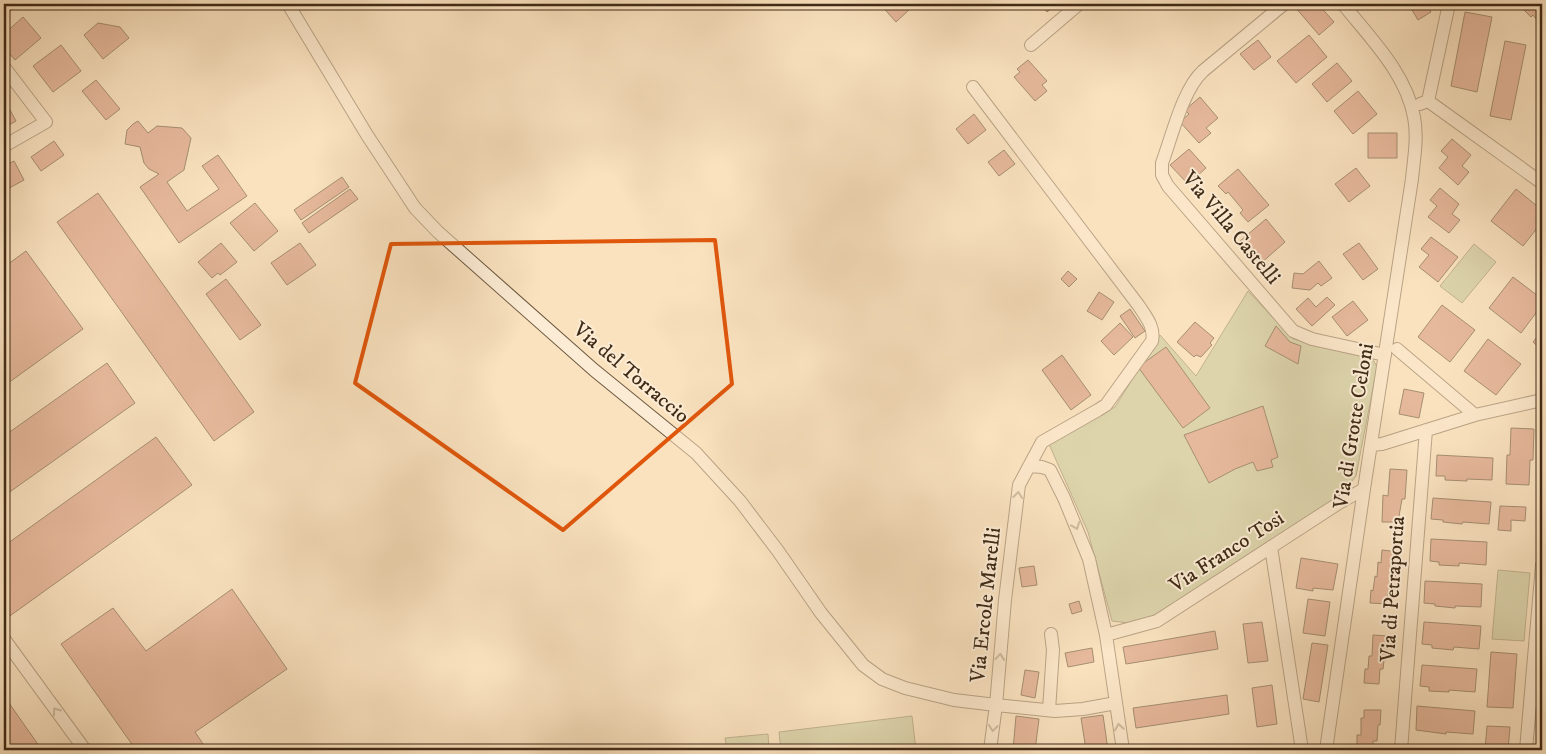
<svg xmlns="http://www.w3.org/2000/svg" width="1546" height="754" font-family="'IM FELL DW Pica',serif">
<rect width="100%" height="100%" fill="#fae2bf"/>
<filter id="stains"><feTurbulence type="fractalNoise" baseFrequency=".004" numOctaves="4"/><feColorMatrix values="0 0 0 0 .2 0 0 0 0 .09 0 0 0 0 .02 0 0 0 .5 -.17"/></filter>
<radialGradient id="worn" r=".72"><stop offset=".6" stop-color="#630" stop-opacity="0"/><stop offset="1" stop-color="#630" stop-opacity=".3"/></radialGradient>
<!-- green -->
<path fill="#bbc494" stroke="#7e7855" d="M1474,244L1496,262L1462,303L1440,286Z
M1248,291L1293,339L1372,357L1377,367L1356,476L1345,490L1334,499L1210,581L1149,618L1128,623L1112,621L1088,532L1048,442L1115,407L1160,335L1196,376Z
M1498,570L1530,573L1524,641L1492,639Z
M912,716L916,750H781L779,732Z
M768,734L769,750H727L725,738Z"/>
<!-- building -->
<path fill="#d18771" stroke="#402b16" d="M4,4H19L4,16Z
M880,4H910L908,5L911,8L896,22Z
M1040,4H1057L1047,12Z
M1299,4H1318L1334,22L1319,35L1295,7Z
M1412,4H1426L1431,12L1418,20L1409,5Z
M1524,4H1542V26L1533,15L1531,17L1523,9L1527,6Z
M1465,12L1492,17L1477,92L1451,86Z
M23,17L41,38L15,60L4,47V34Z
M98,23L120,27L129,38L103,59L84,35Z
M1309,35L1327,57L1296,83L1277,61Z
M1258,40L1271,57L1254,70L1240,54Z
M1505,41L1526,45L1511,120L1490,116Z
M61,45L81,71L53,92L33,66Z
M1028,60L1047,81L1042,85L1047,91L1035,101L1014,77L1020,72L1017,69Z
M1337,63L1352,81L1327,102L1312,84Z
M96,80L120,109L106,120L82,91Z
M1358,91L1377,114L1353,134L1334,111Z
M1200,97L1218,118L1206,128L1211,133L1199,143L1180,122L1189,114L1185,110Z
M4,99L16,121L4,128Z
M974,114L986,130L968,144L956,129Z
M138,121L148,133L157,126L182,128L191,138L184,170L167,182L187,211L219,189L202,166L218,155L247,196L179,243L140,187L159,174L149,169L144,163L140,147L125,144L127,130L133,124Z
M1368,133H1397V158H1368Z
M1452,139L1471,155L1462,166L1469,172L1458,185L1439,168L1448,157L1441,151Z
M54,141L64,155L41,171L31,157Z
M1189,149L1206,168L1188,184L1170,165Z
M1004,150L1015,164L999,176L988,162Z
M14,161L24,180L4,191V166Z
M1356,168L1370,186L1349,202L1335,184Z
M1238,169L1269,205L1248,222L1240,213L1243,210L1228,192L1226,194L1218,186Z
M342,177L349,187L301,220L294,210Z
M1440,188L1459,204L1452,214L1460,220L1449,233L1428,217L1437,206L1430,200Z
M350,189L358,199L309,233L302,223Z
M1516,189L1542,210V222L1523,246L1491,221Z
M98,193L254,412L214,441L57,222Z
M255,203L278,231L254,251L230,223Z
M1266,219L1285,242L1260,264L1240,241Z
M1431,237L1458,257L1438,282L1419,267L1429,255L1421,249Z
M221,243L237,262L220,275L218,273L212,278L198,262Z
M300,243L316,265L287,285L271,263Z
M1359,243L1378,269L1363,280L1343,254Z
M26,251L83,329L4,386V267Z
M1319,261L1332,278L1321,286L1318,283L1310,290L1292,288L1294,273L1303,274Z
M1068,271L1077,279L1069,287L1061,279Z
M1513,277L1542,299V305L1521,333L1489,308Z
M226,279L261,325L240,340L206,294Z
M1099,292L1114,302L1102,320L1087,311Z
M1327,297L1335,305L1312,326L1296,309L1308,298L1316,307Z
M1353,301L1368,320L1347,336L1332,317Z
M1442,305L1475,330L1450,362L1418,337Z
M1130,309L1145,331L1135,338L1120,316Z
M1195,322L1214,338L1210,343L1212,345L1201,357L1196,355L1194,357L1177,342Z
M1120,323L1133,337L1114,355L1101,341Z
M1276,326L1290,342L1301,346L1298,364L1265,346Z
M1542,331V350L1533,342Z
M1488,339L1521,364L1496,395L1464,371Z
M1166,347L1210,408L1183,428L1138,367Z
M1062,355L1091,395L1071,410L1042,370Z
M107,363L135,403L4,496V436Z
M1404,389L1424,393L1419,418L1399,414Z
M1263,406L1278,457L1271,460L1273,467L1257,471L1253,462L1235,469L1209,483L1184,435Z
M1511,428L1534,429L1533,460H1530L1529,485L1506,484L1507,455H1510Z
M156,437L192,485L7,618L4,614V546Z
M1437,455L1493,458L1492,480L1467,479V481L1445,480V476H1436Z
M1390,469L1407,470L1405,499H1402L1398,522H1382L1383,495L1388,496Z
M1433,498L1491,502L1489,524L1463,522L1462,524L1443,522V520L1431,519Z
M1500,506L1526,507L1525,521L1511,520V531L1498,530Z
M1431,539L1487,542L1486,565L1459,563V566L1439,565V562L1430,561Z
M1382,550L1399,552L1397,570H1396L1395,581L1391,580V591H1388L1387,604L1370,603L1371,590L1373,591L1375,576L1377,577L1378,562L1381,563Z
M1301,558L1338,564L1333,590L1313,588V591L1296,588Z
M1034,566L1037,585L1022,587L1019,568Z
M1425,581L1482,584L1481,607L1455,606V608L1435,606V604L1424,603Z
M232,589L287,669L195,732L207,750H136L61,644L113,608L146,651Z
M1308,599L1330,602L1325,636L1303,633Z
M1079,601L1082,611L1072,614L1069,604Z
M1262,622L1268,661L1248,663L1243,624Z
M1424,622L1481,626L1479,649L1454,647L1453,650L1432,648V645L1422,644Z
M1215,631L1218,649L1126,664L1123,647Z
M1373,635L1388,636L1386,660H1384L1383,669H1380L1379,684L1364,683L1365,669H1368L1369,656H1372Z
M1312,643L1328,645L1319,702L1303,699Z
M1092,648L1094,662L1068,667L1065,653Z
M1491,652L1517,654L1513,708L1487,707Z
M1422,665L1477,669L1475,692L1449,690V692L1429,691V687L1420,686Z
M1025,670L1039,672L1035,698L1021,695Z
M1272,685L1277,724L1257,727L1252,688Z
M1227,695L1229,714L1136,728L1133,708Z
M4,696L42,750H4Z
M1417,706L1475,711L1473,734L1446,732V734L1416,730Z
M1364,710H1381L1380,725H1378L1377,741H1373V750H1353L1357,749V735H1361V718H1364Z
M1103,715L1108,750H1086L1081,718Z
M1016,716L1039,719L1035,750H1013Z
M1487,726L1510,727L1508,750H1485Z"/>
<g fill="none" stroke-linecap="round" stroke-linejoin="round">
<!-- minor casing -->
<g stroke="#6e5940" stroke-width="14">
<path id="minor" d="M288,4L367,135L415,208L438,232L594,370L696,453L740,501L778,551L821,613L863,665L882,679L905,688L954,700L996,705L1055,711L1083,709L1116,703
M1284,4L1203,71C1183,89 1172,136 1162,163V175L1168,186L1293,331L1312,339L1385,355
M1031,45L1079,4
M4,67L46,122L4,146
M973,87L1139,306C1146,317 1155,327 1152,341L1106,405L1098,410L1042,442L1019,485L1005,600L996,705L990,750
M1428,101L1542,183
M1420,104L1428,101L1449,4
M1397,349L1475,415
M1371,445L1382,444L1475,415L1542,400
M1029,466L1042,467L1050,470L1064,498L1089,559L1106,635L1123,750
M1271,547L1302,750
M1106,635L1157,621L1339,503L1364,489
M4,639L85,750
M1049,710L1053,650L1051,634
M1326,750L1364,489L1412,179C1414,158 1418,137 1414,117C1406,73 1370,38 1343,4
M1401,750L1426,430
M1526,750L1542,565"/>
</g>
<!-- minor -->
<use href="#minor" stroke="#fcecd5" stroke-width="12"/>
</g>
<!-- one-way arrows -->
<defs><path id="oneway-chevron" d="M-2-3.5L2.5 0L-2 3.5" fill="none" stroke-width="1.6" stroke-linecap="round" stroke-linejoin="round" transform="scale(1.25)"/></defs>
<g stroke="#9e8c76">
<use href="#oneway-chevron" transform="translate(1018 495) rotate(-83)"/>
<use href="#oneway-chevron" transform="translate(1076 526) rotate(68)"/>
<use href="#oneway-chevron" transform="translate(1000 657) rotate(-85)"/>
<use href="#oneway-chevron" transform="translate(56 711) rotate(-126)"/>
<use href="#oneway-chevron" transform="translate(1119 727) rotate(-99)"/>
<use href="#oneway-chevron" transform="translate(993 728) rotate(97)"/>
</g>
<!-- marked area -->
<path d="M0 0H1546V754H0ZM715,240L732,384L563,530L355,383L391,244Z" fill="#fae2bf" fill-opacity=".55" fill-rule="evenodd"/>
<path fill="none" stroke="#e0570c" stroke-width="4" stroke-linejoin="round" d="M715,240L732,384L563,530L355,383L391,244Z"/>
<g text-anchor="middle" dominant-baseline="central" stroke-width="4" stroke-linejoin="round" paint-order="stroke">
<!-- street labels -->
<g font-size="21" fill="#402b16" stroke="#fcecd5">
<text transform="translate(1231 228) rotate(50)">Via Villa Castelli</text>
<text transform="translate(631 373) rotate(40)">Via del Torraccio</text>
<text transform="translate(1354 426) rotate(-81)">Via di Grotte Celoni</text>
<text transform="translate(1227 552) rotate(-33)">Via Franco Tosi</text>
<text transform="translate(1393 589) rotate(-86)">Via di Petraportia</text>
<text transform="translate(986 605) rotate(-84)">Via Ercole Marelli</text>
</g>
</g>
<!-- margin -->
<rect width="1546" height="754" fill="none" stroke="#fae2bf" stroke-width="20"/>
<rect x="5" y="5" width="1536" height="744" fill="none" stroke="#402b16" stroke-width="2.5"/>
<rect x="10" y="10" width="1526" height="734" fill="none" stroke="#402b16"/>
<rect width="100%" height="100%" filter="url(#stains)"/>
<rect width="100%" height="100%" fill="url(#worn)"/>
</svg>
